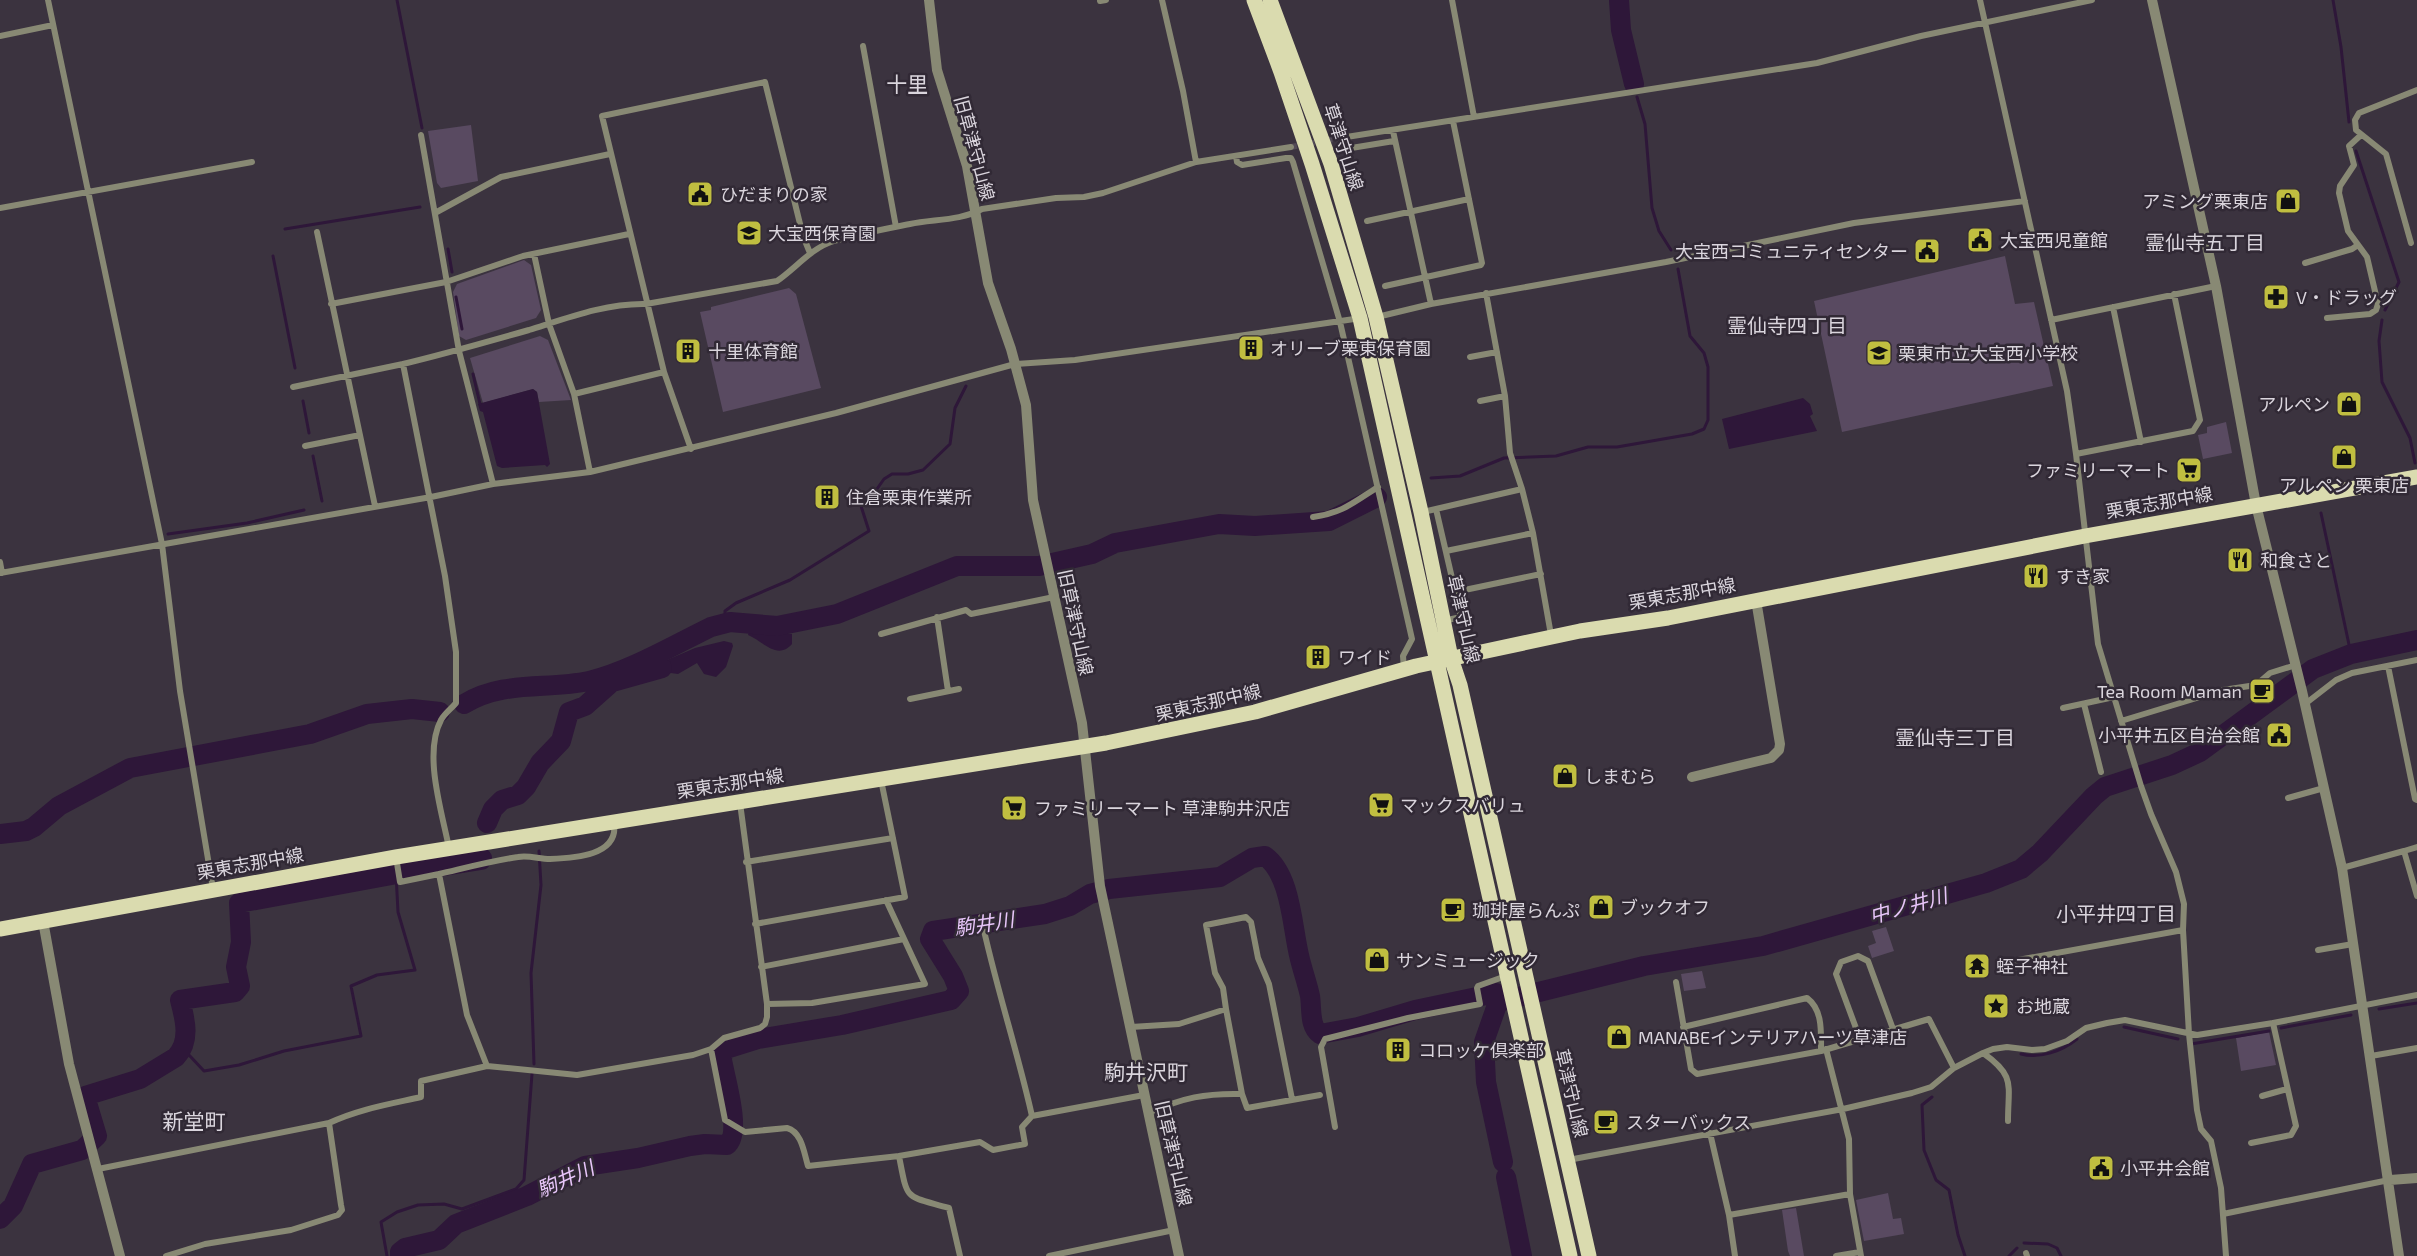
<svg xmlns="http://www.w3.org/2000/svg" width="2417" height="1256" font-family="'Exo 2','Noto Sans JP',sans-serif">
<rect width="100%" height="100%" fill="#3b333f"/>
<!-- green -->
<path fill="#594a61" d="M471,125L478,181L441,188L437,183L428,131Z
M2005,256L2015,304L2034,302L2053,386L1842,432L1814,301Z
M524,260L531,265L541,310L536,318L466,340L459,336L453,292L457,284Z
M789,288L796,294L821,388L723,412L700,312L711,310V307Z
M540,336L548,340L571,400L539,402L537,392L533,389L483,403L470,358Z
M2226,422L2232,453L2203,459L2198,435L2207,433V427Z
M1886,927L1894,951L1872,958L1868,946L1876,943L1872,931Z
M1702,971L1706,988L1684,991L1681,974Z
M2269,1032L2276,1065L2241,1071L2236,1038Z
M1888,1193L1893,1219L1901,1218L1904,1234L1864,1241L1856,1200Z
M1796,1208L1804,1256H1790L1788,1251L1782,1210Z"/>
<!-- water -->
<path fill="#2e1739" d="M533,389L537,392L550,464L547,467L545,465L502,468L497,466L483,412L480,411L478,404Z
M1803,398L1810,404L1813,414L1810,416L1817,431L1729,449L1722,419Z
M749,631L792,634V644C777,661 763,641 748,635Z
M724,641L732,643L733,646L726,667L716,677L704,674L697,663L678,674L663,672V662L667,660L695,648Z"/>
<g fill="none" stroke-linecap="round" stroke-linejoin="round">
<!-- stream -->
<path stroke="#2e1739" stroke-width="3" d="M397,0L422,128
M2333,0L2341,47L2349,122
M1637,97L1645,124L1652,208L1659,231L1671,250
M2356,151L2399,282L2385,310
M285,229L420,207
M448,249L452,272
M273,256L295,368
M456,297L462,329
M2382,320L2379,341L2382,382L2410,438L2415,463
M473,374L480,404
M303,401L309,433
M313,456L322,501
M1431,478L1460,476L1504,458L1556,456L1588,447H1617L1692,434L1704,429L1708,420V367L1704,353L1690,336L1678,269
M2321,513L2351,654
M168,534L247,523L304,510
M725,623V611L736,603L790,580L869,531L861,506L872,496L884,479L892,474H908L923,470L950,444L955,408L966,386
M2379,1009L2417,1003
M2124,1027L2178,1039
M2281,1028L2351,1015
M2191,1044L2269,1031
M181,1052L189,1055L204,1071L239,1065L284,1051L361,1036L351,986L377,975L415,970L398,912L396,874
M2021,1054C2040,1059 2062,1051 2077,1039
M534,1064L531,973L541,885L539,851
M1932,1097L1922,1105L1924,1150L1936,1180L1949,1190L1958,1235L1965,1256
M2024,1243L2048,1244L2057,1248L2061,1256
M387,1256L381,1222L397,1212L418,1205L444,1204L462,1209L516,1189L524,1180L532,1074
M2009,1256L2017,1248"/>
<!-- river -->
<path stroke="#2e1739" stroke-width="20" d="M1619,0L1621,30L1634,84
M464,704C503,680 546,690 589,681C628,672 674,645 711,627L730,622L777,626L837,614L957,566H1039L1092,554L1115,543L1219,524L1255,526L1329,521L1377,497
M487,823L493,809L502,800L518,795L526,787L540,763L561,741L569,712L585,706L612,682L662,668
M0,834L26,831L34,827L59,806L130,768L310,734L367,714L412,709L440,712
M407,872L481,860L482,858
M1498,1002L1644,966L1763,946L1986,883L2021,869L2040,853L2094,796L2105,787L2172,765L2200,752L2313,669L2351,654L2417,640
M1498,1002L1484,1042L1486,1082L1503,1162
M1506,1177L1522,1256
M0,1219L13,1206L32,1164L82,1150L97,1136L85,1096L140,1079L176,1057C191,1041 185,1019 180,1000L235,992L240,986L236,967L241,942L239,903L397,874
M400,1256V1252L405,1248L439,1240L456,1224L527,1196L585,1166L638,1158L690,1146L705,1144L727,1145C742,1133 725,1078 722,1060L723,1050L758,1039L842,1025L951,1000L959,991L953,976L930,939L933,931L1045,914L1070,906L1090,894L1109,889L1220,877L1252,858L1265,856C1291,875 1292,926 1299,955C1302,969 1307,982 1310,996C1312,1008 1309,1027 1320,1034L1358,1027L1415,1010L1496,993L1498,1002"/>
<!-- minor-tunnel -->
<path stroke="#534b57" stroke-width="6" stroke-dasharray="6 3" stroke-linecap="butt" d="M1291,147L1340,138"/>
<!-- minor -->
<path stroke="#888974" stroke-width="6" d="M48,0L162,544L180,691L213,889
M1162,0L1183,91L1196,162
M1452,0L1474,117
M1980,0L2067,391L2076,454L2098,644L2141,786L2151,814L2176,872L2184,904L2183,930L2189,1034L2197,1110L2201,1129L2211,1141L2221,1188L2226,1256
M1100,1L1106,0
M0,36L53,25
M863,46L896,227
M1393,131L1431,304
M421,135L459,351L493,484
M1340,138L1817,63L1921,36L2092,0
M1327,152L1394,141
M1236,156L1237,162L1242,165L1286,158H1291L1293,162L1340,322L1412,639L1403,656L1404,669
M0,208L252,162
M435,213L501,177L610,154
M1367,221L1469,199
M317,232L375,506
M2411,243L2386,154L2356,130L2355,120L2359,113L2417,90
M534,254L549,324L574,394L590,472
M2305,263L2352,249L2358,245
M1385,286L1481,265L1482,263L1453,121
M1486,293L1505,396L1510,453L1522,489
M331,304L446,282L523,256L629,234
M2113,307L2141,442
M1377,317L1431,304L1666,262L1854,223L2025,201
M2327,318L2370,314L2376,310L2378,304L2367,257L2348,231L2339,193L2340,186L2354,165L2349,146L2361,135
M2051,320L2216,286
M1470,357L1497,352
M293,387L403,364
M574,394L664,372
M1480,401L1505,396
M305,446L360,435
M691,449L664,372L602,116L765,82L803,236L810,253
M2076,454L2193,431L2200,420L2174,294
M1436,509L1461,617L1443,621
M1423,512L1522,489L1533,533L1551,635
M1313,517C1343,513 1354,502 1378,487
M1446,551L1533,533
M0,562L2,573
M0,573L431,497L493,484L590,472L836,413L1015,364L1075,360L1361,318
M1455,592L1541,574
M937,617L948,691
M881,634L966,610L971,614L1054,597
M2388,666L2415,799L2417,800
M910,699L959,689
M2084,704L2101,772
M2305,704L2336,680L2352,673L2417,660
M2063,708L2114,697
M2121,721L2223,690L2256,685L2270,673L2296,665
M2288,798L2324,788
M449,848C442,812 423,754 441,720C445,713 451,709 456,703V652L445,576L403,364C445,354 487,342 529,330C567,318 606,303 646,304L777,281C796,268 811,248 834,241C858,234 885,229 910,224C934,219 960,221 982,209L1056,198L1084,197L1103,193L1196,162L1291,147
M2404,851L2417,847
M396,857L400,882L439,874L467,1015L487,1066
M746,862L893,838
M2342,868L2404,851L2417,896
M439,874C465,868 491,861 518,857C529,855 539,859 550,859C574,858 619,856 614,823
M981,917C995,984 1017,1049 1032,1116
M755,924L905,897L881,780
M2318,950L2353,944
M2007,962L2183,930
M761,967L904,939
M1676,982L1691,1069L1697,1074L1821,1051L1929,1019L1954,1068
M767,1004L812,1003L925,984L886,900
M1226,1009L1242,1094
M1131,1027L1179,1024L1226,1009L1223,988L1215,973L1206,925L1246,917L1251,922L1258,958L1269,984L1292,1099
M1683,1027L1807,998C1823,1010 1821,1032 1821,1051
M1860,1039L1836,974L1841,962L1858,956L1868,961L1893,1029
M711,1049L725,1120L745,1132L787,1128C802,1132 804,1153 808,1166L899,1156L980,1142L993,1150L1025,1144L1022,1127L1032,1116L1144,1095
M1826,1049L1849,1139L1850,1194L1861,1256
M1983,1053L1993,1049L2007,1047L2032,1050L2045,1049L2067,1041L2086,1028L2107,1023L2125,1020L2197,1035L2273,1023L2417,995
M2371,1056L2417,1048
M2262,1096L2287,1089
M1150,1112C1184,1098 1204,1093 1242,1094L1247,1108L1320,1095
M1335,1127L1321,1047L1325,1039L1408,1018L1480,1004L1477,988L1478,986L1506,976
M1710,1133L1729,1215L1735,1256
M2251,1143L2291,1135L2296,1126L2273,1023
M899,1156C908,1202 904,1195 949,1208L960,1256
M1568,1160L1843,1109L1912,1093L1931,1087L1954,1068L1983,1053C2016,1076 2008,1085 2008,1121
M98,1169L329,1123C359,1109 390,1104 421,1097V1081L487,1066L577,1075L693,1055L711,1049L724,1038L760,1028L765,1024L767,1017V1004L740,803
M2223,1214L2389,1180
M1729,1215L1850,1194
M2026,1253L2027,1256
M166,1256L205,1244L291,1230L338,1215L342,1210L341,1205L329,1123
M1049,1256L1174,1230
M1836,1256L1860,1252"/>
<!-- tertiary -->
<path stroke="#888974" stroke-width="10" d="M929,0L937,70L967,166L988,283L1011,349L1026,405L1033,500L1082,723L1100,886L1179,1256
M2152,0L2216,286L2256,505L2302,691L2342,868L2399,1256
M1692,777L1771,758L1779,750L1780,744L1756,600
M43,921L69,1064L120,1256
M2390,1180L2417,1178"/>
<!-- primary -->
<path stroke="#dadbaf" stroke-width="15" d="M1254,0L1281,72L1312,164L1360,318L1570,1256
M1270,0L1331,164L1376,317L1421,512L1451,658L1460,685L1589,1256
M0,929L396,857L1106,743L1255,712L1416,666L1580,631L1668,618L2085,536L2417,477"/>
</g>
<!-- icons -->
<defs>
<g id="civic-square" transform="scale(1.35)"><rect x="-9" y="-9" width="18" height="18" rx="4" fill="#c0be40" stroke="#312935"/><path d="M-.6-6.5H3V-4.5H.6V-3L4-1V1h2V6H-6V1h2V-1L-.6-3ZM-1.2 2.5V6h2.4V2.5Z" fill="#111"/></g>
<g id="shop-square" transform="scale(1.35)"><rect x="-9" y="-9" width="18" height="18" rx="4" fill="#c0be40" stroke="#312935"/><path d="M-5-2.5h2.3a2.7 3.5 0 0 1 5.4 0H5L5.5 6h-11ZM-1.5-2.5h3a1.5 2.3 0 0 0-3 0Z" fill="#111"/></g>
<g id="school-square" transform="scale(1.35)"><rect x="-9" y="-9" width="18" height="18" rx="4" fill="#c0be40" stroke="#312935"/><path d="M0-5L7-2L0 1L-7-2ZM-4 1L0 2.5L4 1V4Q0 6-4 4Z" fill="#111"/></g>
<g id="pharmacy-square" transform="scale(1.35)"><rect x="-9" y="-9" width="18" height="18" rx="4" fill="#c0be40" stroke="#312935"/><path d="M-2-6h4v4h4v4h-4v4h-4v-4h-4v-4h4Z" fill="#111"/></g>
<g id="building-square" transform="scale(1.35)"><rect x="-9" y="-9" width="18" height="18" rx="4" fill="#c0be40" stroke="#312935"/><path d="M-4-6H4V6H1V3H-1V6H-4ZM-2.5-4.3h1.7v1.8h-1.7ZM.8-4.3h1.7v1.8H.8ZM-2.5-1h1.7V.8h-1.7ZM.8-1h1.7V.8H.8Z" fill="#111"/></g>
<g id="supermarket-square" transform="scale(1.35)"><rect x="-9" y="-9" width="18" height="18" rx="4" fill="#c0be40" stroke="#312935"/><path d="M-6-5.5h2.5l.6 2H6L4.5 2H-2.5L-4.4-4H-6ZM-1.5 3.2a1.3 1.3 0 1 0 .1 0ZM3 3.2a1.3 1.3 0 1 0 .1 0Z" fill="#111"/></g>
<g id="restaurant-square" transform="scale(1.35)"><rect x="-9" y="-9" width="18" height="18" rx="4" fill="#c0be40" stroke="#312935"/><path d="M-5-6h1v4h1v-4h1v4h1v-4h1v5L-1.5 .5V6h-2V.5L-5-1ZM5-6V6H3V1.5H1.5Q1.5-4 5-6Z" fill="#111"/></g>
<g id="cafe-square" transform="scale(1.35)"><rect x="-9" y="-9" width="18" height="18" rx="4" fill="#c0be40" stroke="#312935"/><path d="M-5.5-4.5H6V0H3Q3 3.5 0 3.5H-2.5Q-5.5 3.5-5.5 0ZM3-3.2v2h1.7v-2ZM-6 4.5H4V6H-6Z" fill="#111"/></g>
<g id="temple-square" transform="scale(1.35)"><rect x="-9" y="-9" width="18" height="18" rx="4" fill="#c0be40" stroke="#312935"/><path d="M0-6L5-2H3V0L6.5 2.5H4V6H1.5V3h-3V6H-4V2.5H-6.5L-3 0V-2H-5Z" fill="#111"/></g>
<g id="sight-square" transform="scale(1.35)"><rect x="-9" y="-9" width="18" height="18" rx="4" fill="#c0be40" stroke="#312935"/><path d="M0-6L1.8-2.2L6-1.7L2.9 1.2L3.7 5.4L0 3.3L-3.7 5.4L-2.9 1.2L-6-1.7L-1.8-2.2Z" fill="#111"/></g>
</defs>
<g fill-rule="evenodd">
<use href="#civic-square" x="700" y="194"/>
<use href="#shop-square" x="2288" y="201"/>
<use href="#school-square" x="749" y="233"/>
<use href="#civic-square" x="1980" y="240"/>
<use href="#civic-square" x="1927" y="251"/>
<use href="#pharmacy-square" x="2276" y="297"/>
<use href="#building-square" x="1251" y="348"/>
<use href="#building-square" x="688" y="351"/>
<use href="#school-square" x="1879" y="353"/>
<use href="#shop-square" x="2349" y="404"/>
<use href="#shop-square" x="2344" y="457"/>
<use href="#supermarket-square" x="2189" y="470"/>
<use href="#building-square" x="827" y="497"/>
<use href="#restaurant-square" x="2240" y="560"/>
<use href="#restaurant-square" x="2036" y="576"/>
<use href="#building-square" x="1318" y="657"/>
<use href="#cafe-square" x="2262" y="691"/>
<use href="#civic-square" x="2279" y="735"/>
<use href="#shop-square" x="1565" y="776"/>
<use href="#supermarket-square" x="1381" y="805"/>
<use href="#supermarket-square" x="1014" y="808"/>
<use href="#shop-square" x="1601" y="907"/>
<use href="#cafe-square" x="1453" y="910"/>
<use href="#shop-square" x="1377" y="960"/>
<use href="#temple-square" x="1977" y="966"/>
<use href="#sight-square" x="1996" y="1006"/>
<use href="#shop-square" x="1619" y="1037"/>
<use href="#building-square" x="1398" y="1050"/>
<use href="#cafe-square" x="1606" y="1122"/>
<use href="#civic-square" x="2101" y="1168"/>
</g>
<g text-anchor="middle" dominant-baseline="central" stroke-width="5" stroke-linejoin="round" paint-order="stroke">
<!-- street labels -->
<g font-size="18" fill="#dad5dd" stroke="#312935">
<text transform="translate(1344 147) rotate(72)">草津守山線</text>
<text transform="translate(975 148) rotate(75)">旧草津守山線</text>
<text transform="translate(2159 502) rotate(-10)">栗東志那中線</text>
<text transform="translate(1682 593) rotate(-10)">栗東志那中線</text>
<text transform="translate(1464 619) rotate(77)">草津守山線</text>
<text transform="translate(1076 622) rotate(78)">旧草津守山線</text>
<text transform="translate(1208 702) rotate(-13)">栗東志那中線</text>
<text transform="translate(730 783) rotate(-9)">栗東志那中線</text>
<text transform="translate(250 863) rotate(-10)">栗東志那中線</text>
<text transform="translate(1572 1093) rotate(77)">草津守山線</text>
<text transform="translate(1174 1153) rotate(77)">旧草津守山線</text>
</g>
<!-- poi labels -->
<g font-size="18" fill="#dad5dd" stroke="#312935" text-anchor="start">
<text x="720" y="194">ひだまりの家</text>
<text x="2268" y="201" text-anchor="end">アミング栗東店</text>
<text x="768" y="233">大宝西保育園</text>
<text x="2000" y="240">大宝西児童館</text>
<text x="1908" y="251" text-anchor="end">大宝西コミュニティセンター</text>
<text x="2296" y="297">V・ドラッグ</text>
<text x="1270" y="348">オリーブ栗東保育園</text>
<text x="708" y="351">十里体育館</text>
<text x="1898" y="353">栗東市立大宝西小学校</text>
<text x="2330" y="404" text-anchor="end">アルペン</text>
<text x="2170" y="470" text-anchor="end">ファミリーマート</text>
<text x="2344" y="485" text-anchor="middle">アルペン 栗東店</text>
<text x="846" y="497">住倉栗東作業所</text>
<text x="2260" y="560">和食さと</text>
<text x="2056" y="576">すき家</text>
<text x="1338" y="657">ワイド</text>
<text x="2242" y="691" text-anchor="end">Tea Room Maman</text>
<text x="2260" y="735" text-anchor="end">小平井五区自治会館</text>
<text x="1584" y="776">しまむら</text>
<text x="1400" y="805">マックスバリュ</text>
<text x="1034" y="808">ファミリーマート 草津駒井沢店</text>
<text x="1620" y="907">ブックオフ</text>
<text x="1472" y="910">珈琲屋らんぷ</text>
<text x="1396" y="960">サンミュージック</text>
<text x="1996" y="966">蛭子神社</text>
<text x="2016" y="1006">お地蔵</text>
<text x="1638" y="1037">MANABEインテリアハーツ草津店</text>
<text x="1418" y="1050">コロッケ倶楽部</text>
<text x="1626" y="1122">スターバックス</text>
<text x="2120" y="1168">小平井会館</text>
</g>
<!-- neighbourhood labels -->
<g font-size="20" fill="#dad5dd" stroke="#312935">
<text x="2205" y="242">霊仙寺五丁目</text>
<text x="1787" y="325">霊仙寺四丁目</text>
<text x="1955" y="737">霊仙寺三丁目</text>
<text x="2116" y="913">小平井四丁目</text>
</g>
<!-- water labels -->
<g font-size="20" font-style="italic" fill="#e8c6fa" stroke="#312935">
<text transform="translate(1908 905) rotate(-16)">中ノ井川</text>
<text transform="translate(984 923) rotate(-9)">駒井川</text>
<text transform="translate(565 1178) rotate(-24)">駒井川</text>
</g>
<!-- quarter labels -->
<g font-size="21" fill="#dad5dd" stroke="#312935">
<text x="907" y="83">十里</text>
<text x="1146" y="1071">駒井沢町</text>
<text x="194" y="1120">新堂町</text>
</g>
</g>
</svg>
